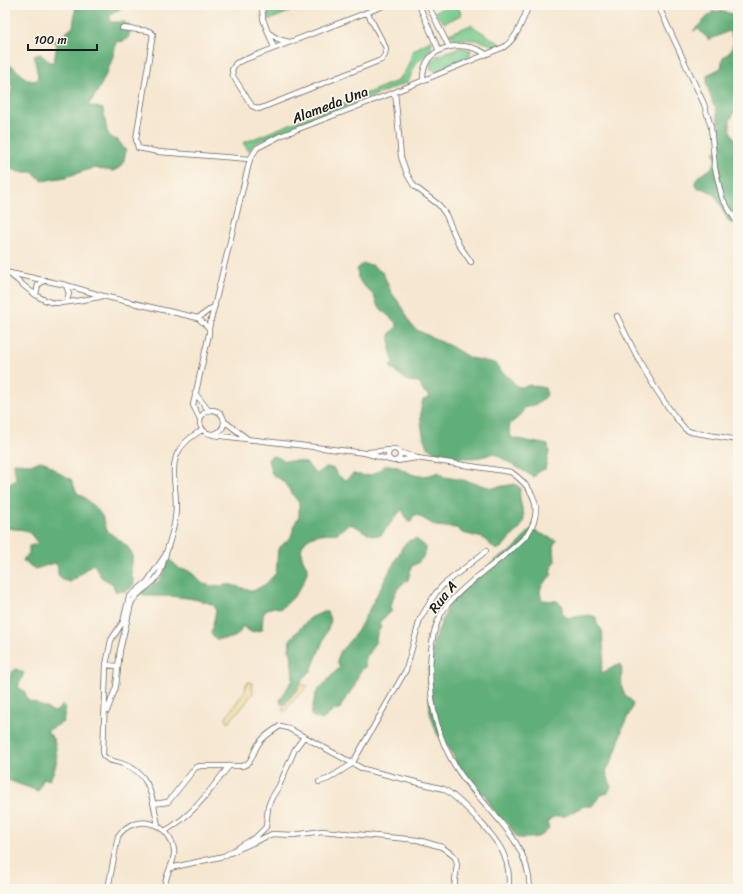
<svg xmlns="http://www.w3.org/2000/svg" width="743" height="894" font-family="Sriracha,sans-serif">
<rect width="100%" height="100%" fill="#fbf7ec"/>
<filter id="ink" filterUnits="userSpaceOnUse"><feTurbulence type="fractalNoise" baseFrequency=".025" numOctaves="2"/><feDisplacementMap in="SourceGraphic" scale="8" xChannelSelector="R" yChannelSelector="G"/><feConvolveMatrix kernelMatrix="1 2 1 2 8 2 1 2 1" color-interpolation-filters="sRGB"/></filter>
<filter id="wash" filterUnits="userSpaceOnUse"><feTurbulence type="fractalNoise" baseFrequency=".012" numOctaves="4" result="noise"/><feDisplacementMap in="SourceGraphic" scale="16" xChannelSelector="R" yChannelSelector="G"/><feGaussianBlur stdDeviation="0.9" result="paint"/><feColorMatrix in="noise" values="0 0 0 0 0 0 0 0 0 0 0 0 0 0 0 0 0 1.4 0 .05"/><feComposite in="paint" operator="in"/></filter>
<g filter="url(#wash)">
<rect width="100%" height="100%" fill="#f6e7d0"/>
<!-- green -->
<path fill="#76ca8c" stroke="#497354" d="M267,5H306L269,20Z
M450,5H457L462,15L444,23L434,12Z
M471,25L502,45L497,47L478,40L455,39L449,34Z
M432,40L431,50L416,63L408,82L255,143L249,151L243,143L397,81C406,72 410,64 412,51Z
M460,47L471,50L469,57L436,72L431,69L430,63L437,56Z"/>
<!-- forest -->
<path fill="#60ae78" stroke="#3e654a" d="M76,5H126L110,15V22H125L127,25L129,24C132,34 128,44 116,41C115,58 100,91 88,105L103,109L107,131L111,138L118,140L126,151L123,163L119,168L113,171L93,168L66,177L42,181L33,172H19L5,166V98C10,97 13,91 12,85L5,81V66H12C20,71 26,84 37,80L38,76L34,56L40,54L50,62H54L57,43L54,42L73,27Z
M719,11L738,15V105L730,120V131L738,144V222L730,223C722,213 721,196 707,190C703,188 699,189 695,186C694,174 707,174 712,167C714,165 715,160 716,158L714,153C728,145 716,121 716,107L713,105L707,84V75L721,68L723,58L731,51L734,41L729,31L709,40L698,29L693,31L712,12Z
M363,264L372,265L383,273L391,292L403,308L410,323L415,329L452,347L470,358L495,363C500,373 511,377 516,386L523,387L530,385L545,388L547,395C540,404 535,405 524,408L521,415L510,424L509,431L512,438L548,445L549,452L545,469L540,471L534,477L493,453C475,462 443,458 427,447C422,436 418,412 423,400L431,397L423,391L419,382L408,381L391,368V365L394,364L390,349V333L397,327V324L377,305L374,296L361,283L358,278L357,269Z
M275,456L285,461H299L306,463L316,474L327,467L334,469L338,476L346,480L353,474C360,475 369,477 375,473C380,470 381,466 388,465C401,465 408,476 421,476C426,476 434,474 439,472L444,477L463,480L492,488L515,484L520,488C517,513 536,517 510,538C505,543 503,548 496,550L483,538L462,533L457,528L436,526L417,515H414L411,521L408,522L402,509L381,535C367,538 362,527 349,524C345,526 340,532 337,533C332,534 326,533 321,534C300,537 296,553 308,568C304,586 295,598 280,609L275,607L267,609L263,615L262,630L251,632L242,626C239,640 228,639 216,639L211,634L216,611L214,605C191,596 170,596 146,596L141,593C145,588 152,586 157,582C164,576 166,567 169,559L180,569L187,570L193,574L203,584L218,587L225,585H232L253,591L266,584L276,573L278,549L291,537L295,523L299,517V503L283,481L272,474L268,460L270,457Z
M40,461L47,463L59,473L71,479L77,493C83,495 99,511 102,516C105,523 103,527 109,532C117,540 130,544 132,556C133,560 131,565 131,569C131,574 133,579 134,584C129,592 123,592 115,591L113,584L101,577L94,564C84,568 80,577 70,582L63,580L58,575V567L55,563L35,569L23,561L25,557L29,555V546L38,544C24,523 24,533 5,527V487L16,480L14,463L33,464Z
M531,529L557,541L554,544L555,562L550,571L552,574C544,585 537,585 542,600L557,601L563,606L562,614L568,618L589,615L596,617L597,624L602,630L604,655L601,673L621,664C623,671 620,682 623,691C625,697 631,698 633,704C631,712 626,719 623,727C618,743 616,756 606,771L611,786L608,793L601,795L592,806H584L565,816H558L551,818L547,823L549,828C541,840 530,838 517,838L507,822L502,819H499L484,794L476,791L460,772L451,751L437,734L430,713L428,676L433,643L448,607L462,590L495,560L513,550Z
M416,539L425,546C426,556 421,562 412,566L408,580C396,586 391,600 391,612L379,622L381,627L377,634L376,641L366,657L365,667L359,673L354,687L343,702L340,709L333,711L322,720L311,716L315,696L318,690L340,667L337,662L340,652L357,632L403,546L410,540Z
M323,612H327L331,621L311,671L304,678L293,698L285,704H281L280,700L293,679L291,652L289,651L290,640L303,625L310,618Z
M16,669L24,673L18,687L25,692L28,701C38,703 45,708 55,712L63,705L66,708L63,722L47,731C60,743 59,767 49,780L44,778L38,791L5,779V676L11,677V673Z"/>
<!-- sand -->
<path fill="#eeda9e" stroke="#857b5d" d="M249,682L252,683L253,693C249,697 248,700 245,704C241,710 234,714 230,721H227L226,717L245,691L246,684Z
M299,684L308,686L289,705L286,711H283V707C287,702 293,693 298,690Z"/>
</g>
<g filter="url(#ink)">
<g fill="none" stroke-linecap="round" stroke-linejoin="round">
<!-- minor casing -->
<g stroke="#68635b" stroke-width="6">
<path id="minor" d="M262,5L263,19L274,48
M419,5L439,51
M428,5L449,47
M658,5L704,104L711,127L715,168L722,198L738,224
M367,12L386,48L385,55L381,60L259,109L252,106L233,76L232,70L236,63L386,5
M122,28L149,31L153,34L136,139L138,148L159,152L250,159
M269,33L278,39L289,42
M423,79C422,46 462,38 486,54
M395,92L401,157L407,174L414,186L439,205L446,215L459,245L471,262
M5,272L66,285L103,296L198,318L209,328V334L193,405L200,419
M11,275C24,285 41,304 59,303C73,302 87,299 100,297
M66,285L69,294L66,302
M36,294L38,285L45,280
M617,316C636,356 656,395 685,429L691,432L738,440
M198,318L215,306
M209,328L250,159L257,148L280,136L395,92L504,47C518,37 522,21 529,5
M195,393L209,411
M200 422a12 12 0 1 1 24 0a12 12 0 1 1-24 0Z
M224,421L249,440
M213,435L365,453L390,460
M388 455a6 6 0 1 1 12 0a6 6 0 1 1-12 0Z
M369,452L390,450
M399,452L417,458L511,472C535,489 544,510 527,535C501,562 468,579 445,608C432,626 431,647 430,669C430,706 438,741 459,772C485,810 529,838 530,889
M397,461L416,458
M106,665L118,666
M107,711L116,687L120,650L131,604C137,589 156,587 162,567C166,551 173,535 175,519C181,480 157,456 202,430
M319,782L328,779L352,764L406,670L420,619L435,594L443,585L486,551
M153,804L168,802L196,767L201,766H242C254,763 252,751 260,742C265,735 273,731 280,726L288,728L363,769L444,789C461,800 497,837 504,855C509,866 509,877 509,889
M158,825C152,800 152,773 123,764C116,761 108,762 103,755L106,665L111,640L123,622L129,597L147,582L164,557
M165,831C194,814 208,793 229,766
M230,853L272,834L294,835L322,831L418,840L442,847L455,857L457,864L454,889
M170,868L224,856L256,837L266,827L268,807L271,799L279,786L295,749L304,737
M108,889L118,836C134,813 170,821 174,850C176,864 163,875 165,889"/>
</g>
<!-- minor -->
<use href="#minor" stroke="#fff" stroke-width="4.5"/>
</g>
</g>
<g text-anchor="middle" dominant-baseline="central" stroke-width="3.5" stroke-linejoin="round" paint-order="stroke">
<!-- street labels -->
<g font-size="14" fill="#1c1c1c" stroke="#fbf7ec">
<text transform="translate(330 105) rotate(-21)">Alameda Una</text>
<text transform="translate(443 597) rotate(-52)">Rua A</text>
</g>
</g>
<!-- margin -->
<rect width="743" height="894" fill="none" stroke="#fbf7ec" stroke-width="20"/>
<!-- scale -->
<path d="M28 44v6h69v-6" fill="none" stroke="#1c1c1c" stroke-width="2"/>
<text x="34" y="44" font-size="12" fill="#1c1c1c" stroke="#fbf7ec" stroke-width="3" paint-order="stroke">100 m</text>
</svg>
